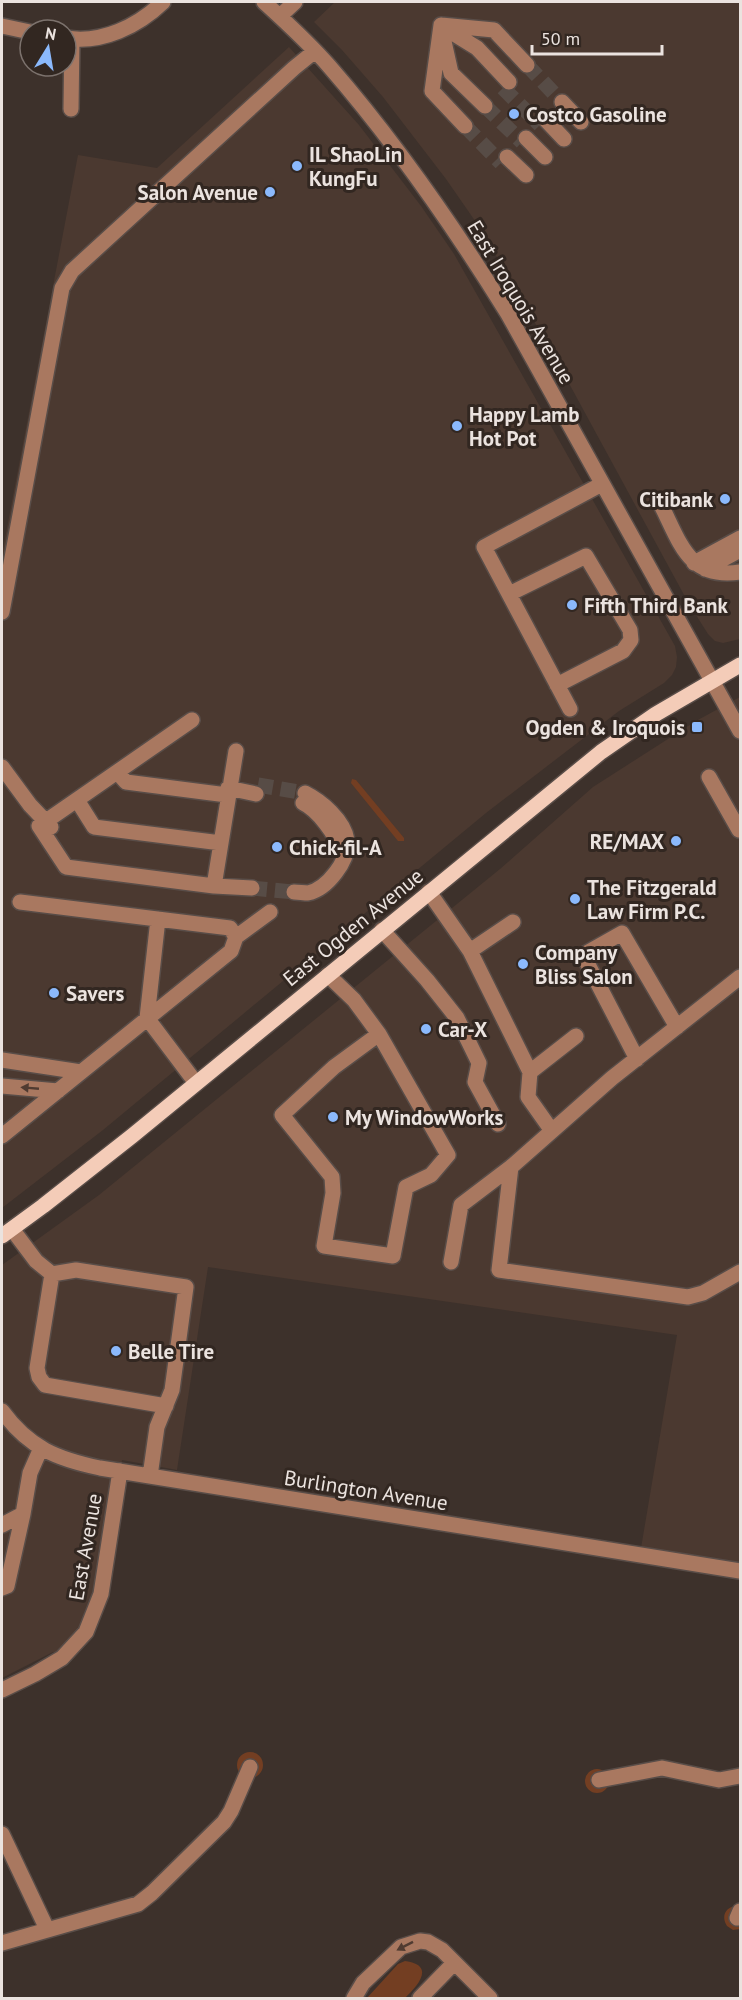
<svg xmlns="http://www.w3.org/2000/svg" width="742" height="2000" font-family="'PT Sans',sans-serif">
<rect width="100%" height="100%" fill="#3d312b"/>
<!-- built -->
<path fill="#4b3930" d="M335,2H740V639L723,643L715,641L708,634L689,604L553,354L480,228L446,179L383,97L342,50L314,22Z
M289,47L359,125L421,206L454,254L675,646L677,657L676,667L672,675L664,683L619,711L486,813L103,1130L2,1208V554L78,155L157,168Z
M740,697V1572L640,1554L677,1335L208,1267L177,1470L122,1460L104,1578L97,1604L66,1654L53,1652L2,1678V1265L99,1195L500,869L593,787L696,721Z"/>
<!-- green -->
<path fill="#733e22" d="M352,779L356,780L404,838V841H398L351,783Z
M237 1765a13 13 0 1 1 26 0a13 13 0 1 1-26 0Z
M585 1781a12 12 0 1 1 24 0a12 12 0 1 1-24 0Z
M736,1906H740V1929L733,1930L727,1926C721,1917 725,1907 736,1906Z
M405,1961C436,1965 418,1986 405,1998H367L398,1964Z"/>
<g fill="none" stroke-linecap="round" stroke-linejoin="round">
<!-- minor-tunnel -->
<path stroke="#574c46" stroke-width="15" stroke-dasharray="15 8" stroke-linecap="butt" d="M527,65L562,102
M503,88L540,125
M485,106L522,142
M465,126L501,163
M258,785L305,793
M252,888L294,892"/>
<!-- minor casing -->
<g stroke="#594d48" stroke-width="18">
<path id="minor" d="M264,2C286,22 309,43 329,66C396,143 454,227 508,314L740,731
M280,16L295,2
M441,25L432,91L465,126
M441,25L494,30L527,65
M2,26L30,32
M443,27L477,48L509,82
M443,37L451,73L485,106
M66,38C102,44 138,26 163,2
M562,102L581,122
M71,109L72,39
M545,119L564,139
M526,138L545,157
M507,157L526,175
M659,501C680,541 687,580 740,572
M694,563L740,538
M705,569L740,550
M509,594L586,556L630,630L631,640L623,651L557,685
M2,612L62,288L72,271L294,68L315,51
M570,709L484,547L602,484
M192,720L39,826L66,867L214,886L252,888
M2,767L30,805L51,827
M117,772L126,782L227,795
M709,777L739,830L740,829
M228,788L256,794
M77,800L94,827L221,843
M303,803C316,809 339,836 338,850
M214,886L236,751
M294,892C298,892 304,893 308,893C327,889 350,860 347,840C344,820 321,801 305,793
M429,892L470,951L530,1072L528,1097L552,1131
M158,919L147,1018L196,1083
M382,930L427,980L457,1018L479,1063L475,1082L498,1124
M236,937L270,912
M470,951L513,922
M328,975L354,1000L379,1034L448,1155L431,1175L406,1187L393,1256L324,1246L333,1193L332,1177L282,1115L334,1067L379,1034
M637,1059L583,955L622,933L677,1027
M2,1060L81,1072
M530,1072L576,1036
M2,1086L58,1091
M2,1136L231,951L236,937L230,928L20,902
M511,1167L499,1270L688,1297L703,1293L740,1272
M12,1229L36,1261L52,1274L76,1270L186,1287L172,1390L157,1427L150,1476
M451,1262L461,1205L511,1167L612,1078L740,977
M52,1274L37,1368L39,1377L45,1385L166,1406
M2,1411C29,1448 57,1459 100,1468L740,1571
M2,1525L23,1514L30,1473L41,1448
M2,1588L7,1586L23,1514
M2,1690L35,1674L62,1658L86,1632L101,1594L120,1471
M599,1780L662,1768L719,1780L740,1776
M2,1834L47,1929
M737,1918L740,1911
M2,1943L138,1904L152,1893L224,1822L231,1811L250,1767
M354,1998L363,1983L401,1947L420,1941L428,1942L442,1950L490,1998
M420,1998L454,1963"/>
</g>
<!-- major casing -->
<g stroke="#594d48" stroke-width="18">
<path id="major" d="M2,1236L43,1206L132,1136L601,752L656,714L740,665"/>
</g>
<!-- minor -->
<use href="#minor" stroke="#a97860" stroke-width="15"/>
<!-- major -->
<use href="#major" stroke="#f4ccb8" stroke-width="15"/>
</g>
<!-- one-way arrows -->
<defs><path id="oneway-solid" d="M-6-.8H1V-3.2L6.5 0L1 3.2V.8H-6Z" transform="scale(1.5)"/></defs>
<g fill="#503b31">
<use href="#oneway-solid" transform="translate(30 1088) rotate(-175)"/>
<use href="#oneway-solid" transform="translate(405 1946) rotate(153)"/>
</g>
<!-- markers -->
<g fill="#8bb9fc" stroke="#322721" stroke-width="2">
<circle cx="514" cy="114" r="6"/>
<circle cx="297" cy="166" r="6"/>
<circle cx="270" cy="192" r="6"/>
<circle cx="457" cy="426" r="6"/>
<circle cx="725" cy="499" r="6"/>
<circle cx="572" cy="605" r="6"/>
<rect x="691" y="721" width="12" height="12" rx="3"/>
<circle cx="676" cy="841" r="6"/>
<circle cx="277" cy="847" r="6"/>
<circle cx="575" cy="899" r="6"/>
<circle cx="523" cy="964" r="6"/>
<circle cx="54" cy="993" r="6"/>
<circle cx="426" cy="1029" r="6"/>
<circle cx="333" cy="1117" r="6"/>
<circle cx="116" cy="1351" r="6"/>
</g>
<g text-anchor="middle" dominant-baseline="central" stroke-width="6" stroke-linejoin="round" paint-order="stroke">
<!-- poi labels -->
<g font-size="21" font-weight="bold" fill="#ebe3df" stroke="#322721" text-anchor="start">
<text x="526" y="114">Costco Gasoline</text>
<text x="309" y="154">IL ShaoLin<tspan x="309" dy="24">KungFu</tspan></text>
<text x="258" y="192" text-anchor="end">Salon Avenue</text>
<text x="469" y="414">Happy Lamb<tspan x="469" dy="24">Hot Pot</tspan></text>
<text x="713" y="499" text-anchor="end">Citibank</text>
<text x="584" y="605">Fifth Third Bank</text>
<text x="685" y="727" text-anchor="end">Ogden &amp; Iroquois</text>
<text x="664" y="841" text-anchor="end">RE/MAX</text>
<text x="289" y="847">Chick-fil-A</text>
<text x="587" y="887">The Fitzgerald<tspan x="587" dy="24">Law Firm P.C.</tspan></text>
<text x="535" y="952">Company<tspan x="535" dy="24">Bliss Salon</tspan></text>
<text x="66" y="993">Savers</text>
<text x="438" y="1029">Car-X</text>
<text x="345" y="1117">My WindowWorks</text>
<text x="128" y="1351">Belle Tire</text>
</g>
<!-- street labels -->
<g font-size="21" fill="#ebe3df" stroke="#322721">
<text transform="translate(521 302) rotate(59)">East Iroquois Avenue</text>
<text transform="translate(353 927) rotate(-39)">East Ogden Avenue</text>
<text transform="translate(366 1490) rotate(9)">Burlington Avenue</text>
<text transform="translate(85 1547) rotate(-80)">East Avenue</text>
</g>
</g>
<!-- border -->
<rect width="742" height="2000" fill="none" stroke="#ebe3df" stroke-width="6"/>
<!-- north arrow -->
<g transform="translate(48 48) rotate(11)"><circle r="28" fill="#322721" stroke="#7c726d" stroke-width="1.5"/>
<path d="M0-4.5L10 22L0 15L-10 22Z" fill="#8bb9fc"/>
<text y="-9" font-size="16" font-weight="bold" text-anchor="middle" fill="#ebe3df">N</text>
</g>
<!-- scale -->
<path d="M532 45v9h130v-9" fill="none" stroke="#ebe3df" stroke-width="3"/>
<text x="541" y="45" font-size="18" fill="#ebe3df" stroke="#322721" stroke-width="4.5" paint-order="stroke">50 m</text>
</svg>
